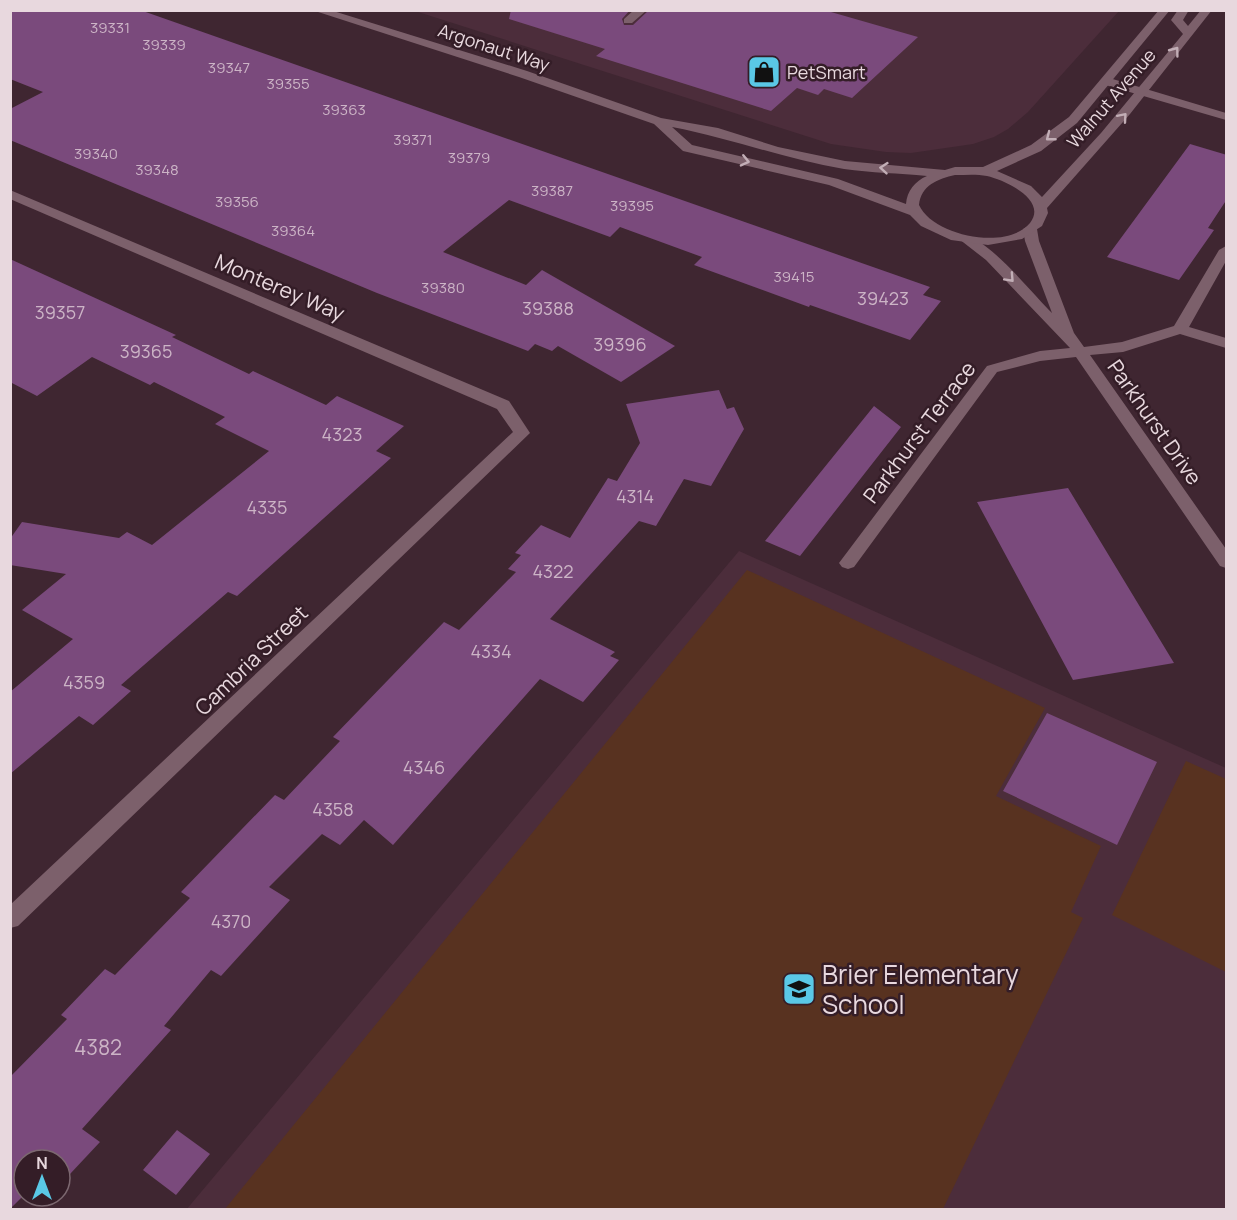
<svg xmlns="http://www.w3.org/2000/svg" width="1237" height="1220" font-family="Manrope,sans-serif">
<rect width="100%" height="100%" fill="#3f2631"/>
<!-- built -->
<path fill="#4c2d3b" d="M415,11H1119L1028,112L1008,129L994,137L973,144L911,153L886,152L831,144Z
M739,551L1226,768V1209L186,1210Z"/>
<!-- green -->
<path fill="#583220" d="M747,570L1045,708L996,796L1101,846L1071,912L1083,918L943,1209H225Z
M1186,761L1226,779V972L1112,915Z"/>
<!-- building -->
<path fill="#7a4a7c" d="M10,10H140L930,287L923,295L941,301L910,340L810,305L809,307L694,265L702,257L620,227L610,237L509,200L443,252L526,285L542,270L675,346L621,382L558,346L552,351L535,344L528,351L377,293L10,140V109L43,92L10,79Z
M511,10H630L622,19L624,25H633L649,10H824L918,37L852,98L824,89L818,95L797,88L771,111L596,56L605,49L509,19Z
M1190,144L1227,155V199L1208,228L1214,230L1179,280L1107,257Z
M10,259L176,335L172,337L249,374L253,371L326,405L337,396L404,426L376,451L391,458L237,596L228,592L121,685L131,691L93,725L79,716L10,774V692L73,639L22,610L66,574L10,565V539L22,522L119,538L127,532L152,545L269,451L215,424L225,417L154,382L150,385L92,357L37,396L10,382Z
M719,390L727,409L734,407L744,429L711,486L684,479L656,526L639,521L550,619L615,652L610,656L619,660L583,702L540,679L393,845L364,820L340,845L322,834L269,887L290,900L221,976L211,970L164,1026L171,1030L82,1129L100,1142L70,1174L60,1167V1160H24V1195L10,1209V1077L67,1019L61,1015L105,969L115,975L190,898L181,892L275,795L284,800L340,741L333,737L444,622L459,630L516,572L508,569L521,555L515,553L541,525L570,538L608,478L617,481L640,443L626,404Z
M874,406L901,427L800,556L765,541Z
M1068,488L1174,663L1073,680L977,502Z
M1047,713L1157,762L1117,845L1003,791Z
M177,1130L210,1154L176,1195L143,1170Z"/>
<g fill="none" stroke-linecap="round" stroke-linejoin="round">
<!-- service -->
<path fill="#7c606b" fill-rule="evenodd" d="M634,10H647L632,23H624V19Z
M1106,77L1226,113V120L1102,84L1100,81Z"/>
<!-- minor -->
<path fill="#7c606b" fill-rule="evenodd" d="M10,190L509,401L530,433L18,926L10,928V905L513,432L497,409L10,199Z
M1030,225L1037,229L1039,241L1074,333L1084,347L1122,342L1174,326L1219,250L1226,246V261L1189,327L1226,338V348L1180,334L1123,352L1090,355L1226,549V568L1220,566L1076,357L1040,361L997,372L854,567L848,569L842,567L839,563L987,366L1040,351L1070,348L986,260L959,239L961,236C983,231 1035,297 1052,313L1025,241L1023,229Z"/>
<!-- tertiary -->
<path fill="#7c606b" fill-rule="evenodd" d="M312,10H330L527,71L661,118L718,128L778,147L845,161L945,170L955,167H983L1031,145L1069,117L1159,10H1170L1077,123L1041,151L997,171L1031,186L1042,197L1101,133L1183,34L1171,20L1178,10H1189L1183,20L1188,26L1201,10H1212L1130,114L1047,208L1048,213L1042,226L1022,239L988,245L951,240L921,226L910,215L829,185L683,151L654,124L519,77ZM672,127C730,138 785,159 844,169C871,173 899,173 927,176C915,181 907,191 906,204L838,179L692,145ZM955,175C966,175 977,174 987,176C1005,180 1048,200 1030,223C1007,251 933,236 919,205C921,185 938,179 955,175Z"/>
</g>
<!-- one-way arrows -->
<defs><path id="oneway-chevron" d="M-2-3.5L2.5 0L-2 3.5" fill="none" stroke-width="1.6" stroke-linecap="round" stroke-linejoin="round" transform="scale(1.5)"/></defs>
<g stroke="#c2aeb6">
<use href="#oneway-chevron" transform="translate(1175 51) rotate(-53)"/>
<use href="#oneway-chevron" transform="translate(1123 117) rotate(-49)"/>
<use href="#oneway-chevron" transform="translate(1050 137) rotate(142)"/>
<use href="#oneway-chevron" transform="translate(745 161) rotate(13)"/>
<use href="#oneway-chevron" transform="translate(884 168) rotate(-175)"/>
<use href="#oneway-chevron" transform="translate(1010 278) rotate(47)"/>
</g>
<!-- icons -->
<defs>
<g id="shop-square" transform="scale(1.725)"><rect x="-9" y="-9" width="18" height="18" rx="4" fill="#5ac8e6" stroke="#341d27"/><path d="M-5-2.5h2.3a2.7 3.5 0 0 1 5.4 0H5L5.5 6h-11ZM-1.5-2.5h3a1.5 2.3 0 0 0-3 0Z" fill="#111"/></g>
<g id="school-square" transform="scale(1.725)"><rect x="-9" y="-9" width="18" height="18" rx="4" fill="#5ac8e6" stroke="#341d27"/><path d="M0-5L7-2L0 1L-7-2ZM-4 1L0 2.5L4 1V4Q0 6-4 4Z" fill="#111"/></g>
</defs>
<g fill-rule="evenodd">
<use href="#shop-square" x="764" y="72"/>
<use href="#school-square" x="799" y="989"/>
</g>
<g text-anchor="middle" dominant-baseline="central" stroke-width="5" stroke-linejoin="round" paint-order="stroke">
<!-- far-number labels -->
<g font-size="15" fill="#ccb4c6">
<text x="110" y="27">39331</text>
<text x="164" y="44">39339</text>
<text x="229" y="67">39347</text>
<text x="288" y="83">39355</text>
<text x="344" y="109">39363</text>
<text x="413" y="139">39371</text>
<text x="96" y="153">39340</text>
<text x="469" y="157">39379</text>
<text x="157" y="169">39348</text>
<text x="552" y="190">39387</text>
<text x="237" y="201">39356</text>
<text x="632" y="205">39395</text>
<text x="293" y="230">39364</text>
<text x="794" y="276">39415</text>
<text x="443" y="287">39380</text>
</g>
<!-- far-street labels -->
<g font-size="18" fill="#e8d8de" stroke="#341d27">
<text transform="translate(494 47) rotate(18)">Argonaut Way</text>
<text transform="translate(1111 98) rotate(-49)">Walnut Avenue</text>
</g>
<!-- far-poi labels -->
<g font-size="18" fill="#e8d8de" stroke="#341d27" text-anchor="start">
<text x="787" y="72">PetSmart</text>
</g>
<!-- number labels -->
<g font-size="18" fill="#ccb4c6">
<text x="883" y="298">39423</text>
<text x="548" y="308">39388</text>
<text x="60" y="312">39357</text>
<text x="620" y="344">39396</text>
<text x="146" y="351">39365</text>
<text x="342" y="434">4323</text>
<text x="635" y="496">4314</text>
<text x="267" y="507">4335</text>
<text x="553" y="571">4322</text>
<text x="491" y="651">4334</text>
<text x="84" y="682">4359</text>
<text x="424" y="767">4346</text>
<text x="333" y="809">4358</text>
<text x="231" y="921">4370</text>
</g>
<!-- street labels -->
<g font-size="21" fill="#e8d8de" stroke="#341d27">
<text transform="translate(280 287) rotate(23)">Monterey Way</text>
<text transform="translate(1155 422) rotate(55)">Parkhurst Drive</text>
<text transform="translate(919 432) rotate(-53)">Parkhurst Terrace</text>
<text transform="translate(251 660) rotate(-44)">Cambria Street</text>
</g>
<!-- near-number labels -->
<g font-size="21" fill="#ccb4c6">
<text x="98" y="1047">4382</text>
</g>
<!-- near-poi labels -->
<g font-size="26" fill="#e8d8de" stroke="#341d27" text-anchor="start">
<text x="822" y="974">Brier Elementary<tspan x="822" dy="30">School</tspan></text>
</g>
</g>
<!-- border -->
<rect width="1237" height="1220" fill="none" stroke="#e8d8de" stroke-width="24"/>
<!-- north arrow -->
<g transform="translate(42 1178)"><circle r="28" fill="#341d27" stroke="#7c6870" stroke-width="1.5"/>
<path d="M0-4.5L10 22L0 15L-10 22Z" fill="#5ac8e6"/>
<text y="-9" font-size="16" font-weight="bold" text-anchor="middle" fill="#e8d8de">N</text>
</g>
</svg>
